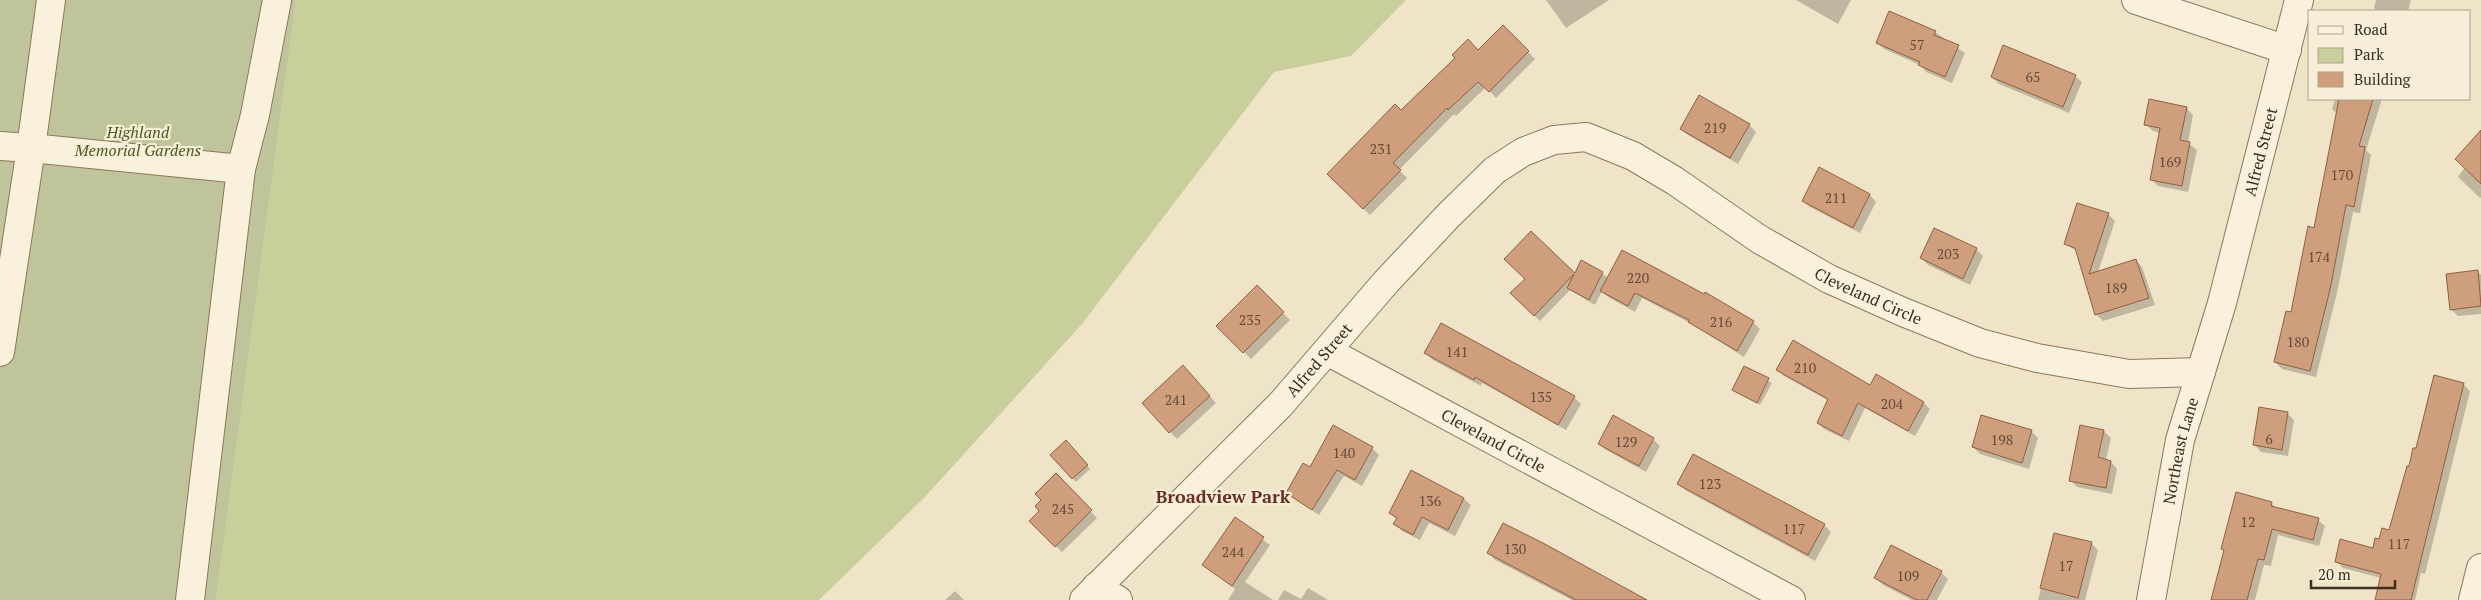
<svg xmlns="http://www.w3.org/2000/svg" width="2481" height="600" font-family="'PT Serif',serif">
<rect width="100%" height="100%" fill="#f0e4c8"/>
<!-- green -->
<path fill="#c9cf9b" d="M296,0H1406L1351,56L1274,72L1082,324L924,498L819,600H216Z"/>
<!-- cemetery -->
<path fill="#bfc49a" d="M0,0H296L216,600H0Z"/>
<!-- shadow -->
<path fill="#0003" d="M1546,0H1609L1566,28Z
M1796,0H1851L1838,24Z
M2376,0H2411L2408,11H2377L2374,8Z
M1503,27L1535,59L1496,98L1486,87L1456,116L1454,114L1399,170L1407,178L1370,215L1329,174L1401,112L1478,51Z
M1935,32L1965,53L1952,83L1926,72L1920,65L1884,49L1877,42Z
M2075,76L2082,82L2069,113L1999,84L1992,77Z
M2335,99H2382L2366,150L2371,155L2360,213L2353,212L2337,293L2316,377L2282,369L2275,362L2292,313L2315,229L2337,114L2332,109Z
M2186,108L2193,115L2188,143L2197,150L2188,192L2158,186L2151,179L2160,133L2153,131L2146,124Z
M1749,125L1756,132L1738,164L1688,135L1681,129Z
M2481,144V197L2480,198L2458,177Z
M1820,169L1870,195L1876,202L1860,233L1810,207L1803,201Z
M2108,214L2115,221L2098,272L2136,260L2142,267L2155,305L2103,321L2096,314L2078,252L2065,244Z
M1531,232L1575,275L1602,273L1608,278L1753,322L1760,329L1744,357L1692,324L1642,298L1635,312L1608,297L1602,291L1595,305L1570,290L1540,321L1512,293L1526,279Z
M1976,249L1983,256L1970,285L1928,265L1921,258Z
M2477,271L2481,275V314L2458,316L2451,309Z
M1257,287L1290,320L1251,359L1218,326Z
M1426,353L1574,397L1581,404L1566,430L1482,383L1481,386L1433,360Z
M1745,367L1772,383L1760,405L1733,390Z
M1778,370L1870,386L1876,376L1924,403L1930,409L1915,436L1865,408L1849,441L1824,429L1818,423L1829,401L1784,376Z
M1190,374L1216,403L1177,439L1143,403Z
M2463,384L2470,391L2425,574L2421,573L2415,600H2376L2381,578L2343,568L2336,561L2374,549L2390,532L2417,450Z
M2287,413L2294,420L2288,456L2261,452L2255,445Z
M2031,431L2038,438L2029,469L1980,454L1973,447Z
M2104,431L2111,438L2106,460L2111,462L2117,469L2112,494L2077,487L2070,480Z
M1653,439L1660,446L1646,472L1606,450L1599,444Z
M1066,442L1090,469L1076,482L1052,455Z
M1372,448L1379,455L1362,486L1344,476L1319,515L1287,493L1310,469Z
M1412,472L1464,499L1471,505L1455,536L1429,523L1420,540L1402,531L1395,524L1397,519L1391,513Z
M1056,475L1097,518L1062,552L1031,521L1041,511L1043,500Z
M1678,484L1824,525L1831,532L1815,561L1685,490Z
M2271,503L2278,510L2318,520L2325,526L2319,546L2278,535L2271,566L2264,565L2255,600H2213L2225,552L2222,549Z
M1235,519L1270,545L1245,582L1273,600H1228L1235,589L1204,565Z
M2055,534L2091,543L2098,550L2085,600H2038Z
M1489,553L1644,600H1572L1495,560Z
M1941,572L1948,579L1937,600H1912L1883,585L1876,578Z
M1308,588L1328,600H1278L1284,590L1301,599Z
M955,591L964,600H945Z"/>
<!-- building -->
<path fill="#cf9f7d" stroke="#8d5f41" d="M1889,11L1936,31L1934,35L1959,45L1945,77L1918,65L1920,62L1876,43Z
M1503,25L1529,51L1489,92L1478,82L1448,110L1447,108L1393,163L1401,170L1363,209L1327,174L1395,104L1401,110L1455,58L1452,55L1468,39L1478,50Z
M2003,45L2076,75L2063,107L1991,77Z
M1699,95L1750,124L1730,158L1680,129Z
M2149,99L2187,107L2180,140L2190,142L2182,186L2150,180L2160,128L2144,125Z
M2339,99H2373L2359,146L2365,147L2354,207L2346,205L2331,285L2310,371L2274,362L2286,311L2291,312L2308,226L2314,228Z
M2481,130V184L2455,159Z
M1819,167L1870,194L1853,228L1802,201Z
M2077,203L2109,213L2089,274L2136,259L2149,298L2095,315L2075,248L2064,244Z
M1934,228L1977,248L1963,279L1920,258Z
M1531,231L1575,273L1581,260L1603,272L1589,300L1567,288L1574,274L1534,316L1510,293L1525,279L1504,259Z
M1622,250L1704,294L1705,292L1754,321L1737,351L1688,322L1689,320L1635,293L1628,306L1600,291Z
M2478,270L2481,306L2450,310L2446,274Z
M1257,285L1284,312L1243,353L1216,326Z
M1441,323L1575,396L1558,425L1475,377L1474,380L1424,353Z
M1793,340L1870,385L1876,374L1924,402L1908,431L1858,403L1842,436L1817,423L1828,399L1776,370Z
M1183,365L1210,396L1169,433L1142,403Z
M1744,366L1769,378L1757,403L1732,390Z
M2434,375L2464,383L2411,600H2375L2381,574L2335,562L2340,539L2373,548L2375,538L2379,539L2382,528L2389,530L2407,466H2409L2413,448H2416Z
M2259,407L2288,412L2282,450L2253,445Z
M1613,415L1654,438L1639,466L1598,444Z
M1981,415L2032,430L2022,463L1972,447Z
M1333,425L1373,447L1355,480L1337,470L1312,510L1286,493L1303,463L1310,467Z
M2080,425L2104,430L2098,457L2111,461L2106,488L2069,481Z
M1066,440L1088,465L1072,479L1050,455Z
M1693,454L1825,524L1808,555L1677,484Z
M1411,470L1464,498L1448,530L1422,517L1413,535L1393,524L1397,518L1389,513Z
M1056,473L1092,510L1055,547L1029,521L1039,511L1035,506L1041,500L1035,494Z
M2236,492L2272,502L2271,506L2319,518L2313,540L2272,529L2264,560L2258,559L2247,600H2211L2224,550L2221,549Z
M1235,517L1264,537L1232,586L1202,565Z
M1503,523L1543,543L1647,600H1576L1487,553Z
M2054,533L2092,542L2078,598L2040,588Z
M1891,545L1942,571L1927,600H1917L1874,578Z"/>
<g fill="none" stroke-linecap="round" stroke-linejoin="round">
<!-- minor casing -->
<g stroke="#8d765c" stroke-width="30">
<g id="minor">
<path d="M51,0L31,148L241,169L255,115L277,0"/>
<path d="M2136,0L2287,50"/>
<path d="M0,146L31,148L0,352"/>
<path id="s1" d="M1327,351L1791,600"/>
<path d="M1096,587L1118,600"/>
<path d="M190,600L241,169"/>
<path id="s2" d="M1084,600L1280,405L1386,282L1448,216L1495,170L1523,152L1554,140L1586,137L1633,156L1675,181L1759,239L1829,279L1903,312L1980,343L2037,358L2129,374L2201,372"/>
<path id="s3" d="M2151,600L2180,440L2222,303L2299,0"/>
<path d="M2473,600L2481,568"/>
</g>
</g>
<!-- minor -->
<use href="#minor" stroke="#faf1dc" stroke-width="28"/>
</g>
<g text-anchor="middle" dominant-baseline="central" stroke-width="4.5" stroke-linejoin="round" paint-order="stroke">
<!-- number labels -->
<g font-size="14" fill="#624a37">
<text x="1917" y="44">57</text>
<text x="2033" y="76">65</text>
<text x="1715" y="127">219</text>
<text x="1381" y="148">231</text>
<text x="2170" y="161">169</text>
<text x="2342" y="174">170</text>
<text x="1836" y="197">211</text>
<text x="1948" y="253">203</text>
<text x="2319" y="256">174</text>
<text x="1638" y="277">220</text>
<text x="2116" y="287">189</text>
<text x="1250" y="319">235</text>
<text x="1721" y="321">216</text>
<text x="2298" y="341">180</text>
<text x="1457" y="351">141</text>
<text x="1805" y="367">210</text>
<text x="1541" y="396">135</text>
<text x="1176" y="399">241</text>
<text x="1892" y="403">204</text>
<text x="2269" y="438">6</text>
<text x="2002" y="439">198</text>
<text x="1626" y="441">129</text>
<text x="1344" y="452">140</text>
<text x="1710" y="483">123</text>
<text x="1430" y="500">136</text>
<text x="1063" y="508">245</text>
<text x="2248" y="521">12</text>
<text x="1794" y="528">117</text>
<text x="2399" y="543">117</text>
<text x="1515" y="548">130</text>
<text x="1233" y="551">244</text>
<text x="2066" y="565">17</text>
<text x="1908" y="575">109</text>
</g>
<!-- park labels -->
<g font-size="16" font-style="italic" fill="#4d5a26" stroke="#f7eed8">
<text x="138" y="132">Highland<tspan x="138" dy="18">Memorial Gardens</tspan></text>
</g>
<!-- street labels -->
<g font-size="16" fill="#3d2e20" stroke="#f7eed8">
<text stroke="none"><textPath href="#s3" startOffset="462">Alfred Street</textPath></text>
<text stroke="none"><textPath href="#s2" startOffset="1019">Cleveland Circle</textPath></text>
<text stroke="none"><textPath href="#s2" startOffset="336">Alfred Street</textPath></text>
<text stroke="none"><textPath href="#s1" startOffset="189">Cleveland Circle</textPath></text>
<text stroke="none"><textPath href="#s3" startOffset="152">Northeast Lane</textPath></text>
</g>
<!-- neighbourhood labels -->
<g font-size="18" font-weight="bold" fill="#6b2e1e" stroke="#f7eed8">
<text x="1223" y="496">Broadview Park</text>
</g>
</g>
<!-- legend -->
<rect x="2308" y="10" width="162" height="90" fill="#f7eed8" stroke="#ada18e"/>
<rect x="2318" y="26" width="25" height="8" fill="#faf1dc" stroke="#ada18e"/>
<text x="2354" y="35" font-size="15" fill="#3d2e20">Road</text>
<rect x="2318" y="48" width="25" height="15" fill="#c9cf9b" stroke="#ada18e"/>
<text x="2354" y="60" font-size="15" fill="#3d2e20">Park</text>
<rect x="2318" y="72" width="25" height="15" fill="#cf9f7d" stroke="#ada18e"/>
<text x="2354" y="85" font-size="15" fill="#3d2e20">Building</text>
<!-- scale -->
<path d="M2311 580v8h84v-8" fill="none" stroke="#3d2e20" stroke-width="2.5"/>
<text x="2318" y="580" font-size="15" fill="#3d2e20" stroke="#f7eed8" stroke-width="4" paint-order="stroke">20 m</text>
</svg>
